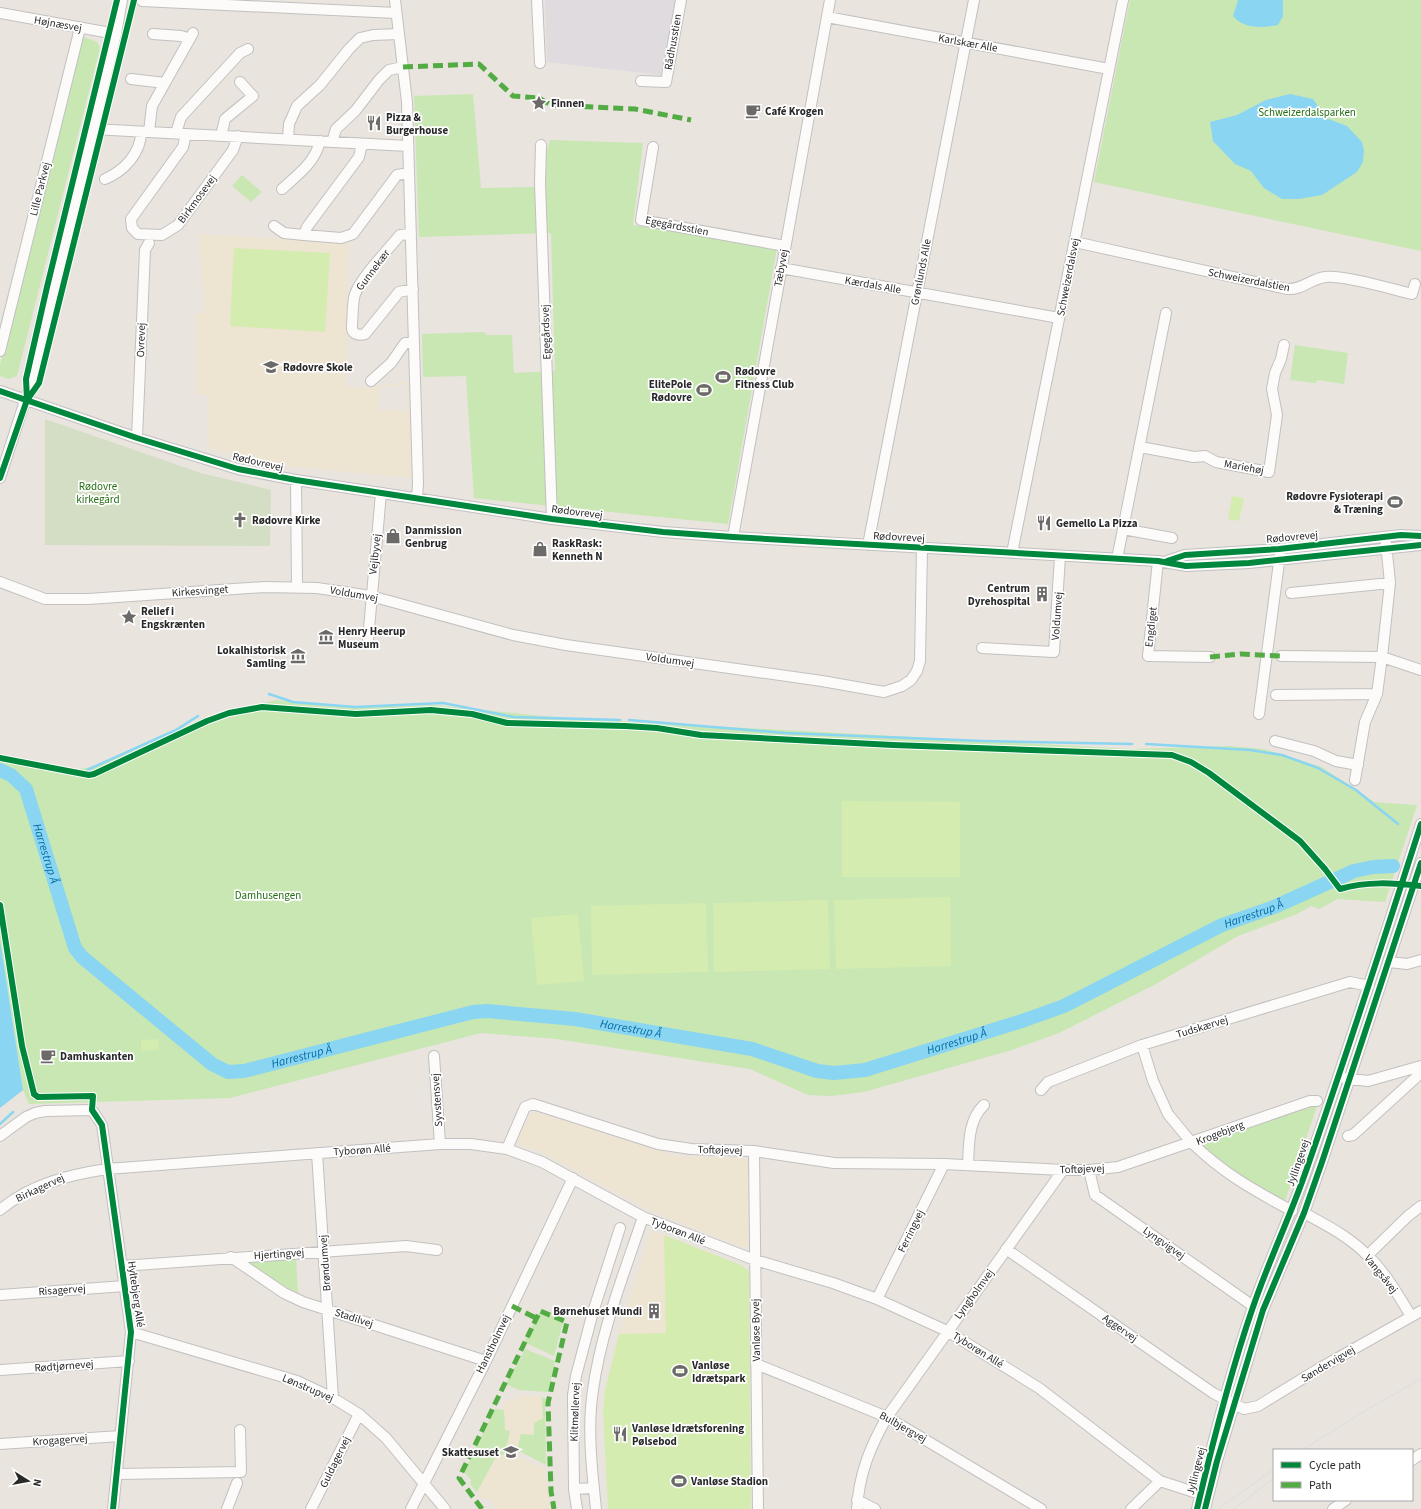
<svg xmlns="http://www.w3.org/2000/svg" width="1421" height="1509" font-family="'Source Sans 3',sans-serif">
<rect width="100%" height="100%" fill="#e9e4de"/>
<!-- industrial -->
<path fill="#dfdbde" d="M545,0H676L661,75L547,62Z"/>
<!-- education -->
<path fill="#ede4d1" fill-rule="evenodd" d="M199,234L349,243L346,387L368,388L410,381L413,475L409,478L287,466L254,460L209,448L208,396L195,394L197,352L195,314L205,313ZM408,384V411L378,410L379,388Z
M536,1112L677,1156L745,1158L748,1161V1246L745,1248L651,1211L541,1152L520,1145L518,1139L531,1114Z
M655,1231L664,1235L666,1333L619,1334L650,1233Z
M518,1396H542L543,1418L534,1435L521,1434L517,1456L545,1469L550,1509H495L492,1500L482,1499L477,1492L509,1431L505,1430L504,1401L517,1400Z"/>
<!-- green -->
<path fill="#c8e7b3" d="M1130,0H1421V251L1094,182Z
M81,36L97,42L100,48L17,376L8,379L0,376V365Z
M473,94L481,188L536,187L550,140L643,143L633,225L777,248L728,524L474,498L466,376L423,377L422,334L484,332L487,335H512L514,373L555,371L551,233L419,237L414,96Z
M242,175L262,192L251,202L232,186Z
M1295,345L1348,353L1344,384L1317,380L1316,383L1290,380Z
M276,700L337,707L434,705L563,718L1132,749L1230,746L1264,749L1322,767L1374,802L1417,805L1385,902L1338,899L1319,909L1311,906L1297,914L1238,936L1156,984L1059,1033L1012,1050L864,1092L831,1096L808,1095L750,1069L557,1039L481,1033L230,1098L29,1104L23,1090L0,940V755L78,769L98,766L206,717Z
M1318,1103L1284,1204L1215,1160L1200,1144Z
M296,1259L298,1293L271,1279L251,1264L252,1261Z
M541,1310L563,1322L554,1356L524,1342Z
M525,1349L555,1361L548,1392L519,1390L506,1384L512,1370L517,1366Z
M542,1397L546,1399L547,1406L545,1407L546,1465L517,1450L521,1434L534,1435V1423L543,1418Z
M495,1409L504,1410L505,1430L510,1431L505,1454L497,1455L477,1492L470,1484L471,1480L464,1472Z"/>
<!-- cemetery -->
<path fill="#d4dec4" d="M45,419L201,473L271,490L270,546L45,545Z"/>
<!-- pitch -->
<path fill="#d5ecb0" d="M234,248L330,253L325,332L230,326Z
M1232,496L1244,498L1239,521L1228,519Z
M842,801L960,802V877H842Z
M950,897L951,966L836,969L834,900Z
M828,900L830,969L714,972L713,903Z
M706,903L708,972L592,975L591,906Z
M578,914L584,981L537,985L531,918Z
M158,1039L159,1050L141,1051V1040Z
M664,1235L741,1265L749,1271L751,1509H608L603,1413L605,1390L619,1334L666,1333Z"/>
<!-- water -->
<path fill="#8ad5f2" d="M1238,0H1283V16L1278,25C1263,28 1243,29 1233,16Z
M1290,94L1313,99L1326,118L1347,126L1362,142L1364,150L1363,162L1357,172L1322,195L1299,199H1282L1264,188L1251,171L1235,164L1213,141L1210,122L1237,115L1266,100Z
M0,940L23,1090L0,1108Z"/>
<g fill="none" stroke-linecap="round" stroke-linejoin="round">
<!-- stream -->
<path stroke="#8ad5f2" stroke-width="2.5" d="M269,694L293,702L355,707L443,703L514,717L620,720
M629,720L785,733L983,741L1132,744
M1146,744L1250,750L1282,755L1318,768L1356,790L1398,824
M87,770L176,730L198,716
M0,1124L13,1112"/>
<!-- river -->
<path stroke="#8ad5f2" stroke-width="14" id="s1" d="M0,770L11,775L26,789L75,948L82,957L212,1064L228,1072L244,1071L473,1012L487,1011L575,1019L752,1049L817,1071L834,1073L865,1070L1022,1021L1064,1006L1222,925L1274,907L1354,871L1373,867L1393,866"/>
<!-- minor casing -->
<g stroke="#c2c0c0" stroke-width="12">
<path id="minor" d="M395,0L407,102L418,483L417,498
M537,0L540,63
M142,1L396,13
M0,13L116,34
M827,17L1109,69
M153,34L181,36L190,39
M131,79L165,83
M641,81L666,82L681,0
M93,129L408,146
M149,132L152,106L193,33
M176,133L181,117L240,53L248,49
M186,134L183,147L131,219L132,228L138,234L162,235L178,225L233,150L238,136
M221,136L225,119L253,96L240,82
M288,139L289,124L297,106L320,85L349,49L360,38L373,35L399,34
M332,142L336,129L356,110L379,80L389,70L403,67
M362,144L359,157L307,227L304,235L341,238L353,234L397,175L409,173
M541,145L540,183L552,519
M653,147L641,220L785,246
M105,179C124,171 141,153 141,132
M282,189C297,175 315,163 320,141
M274,226L284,233L304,235
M411,234L400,235C387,251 362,276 355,294C352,304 353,315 352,325C351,334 358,336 365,334L399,292L413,289
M1075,242L1287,289C1302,290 1311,279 1325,277C1345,275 1391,289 1412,294L1415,284
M781,268L1059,318
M0,351L80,28
M371,381L391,363L405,343L414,342
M0,391L137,438L238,469L296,480L552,519L663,532L733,537L1158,561L1186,566L1249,563L1421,545
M137,438L145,250L149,243
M1140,447L1194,457L1205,456L1216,462L1269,472L1277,415L1272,389L1275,373L1281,359L1284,345
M0,478L34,373L116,34L122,0
M296,480L297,587
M1123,529L1172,538
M733,537L830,0
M868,545L974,0
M1012,553L1123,0
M1117,559L1166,313
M1158,561L1148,656L1210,657
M1167,561L1185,555L1279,549L1401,535L1421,536
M0,582L45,599H88L265,587L317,588L371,596L513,635L566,645L822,681L884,692L902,686L911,680L917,671L920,661L922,548
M1291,593L1390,583
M368,640L381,493
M982,648L1054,652L1060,556
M1281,656L1382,657L1421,670
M1276,695L1377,694
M1259,714L1280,555
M1275,741L1314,751L1336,761L1358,765
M1355,780L1365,722L1377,694L1382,657L1390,583L1386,543
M1389,962L1407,964L1421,960
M434,1056L440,1144
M1344,1078L1368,1081L1421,1066
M1041,1090L1048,1082L1142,1045L1350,982L1369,986
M0,1136L26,1117L35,1113L45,1111L92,1110L102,1125L131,1332L113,1509
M1348,1136L1353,1135L1421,1073
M507,1149L525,1107L533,1104L658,1144L691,1149L754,1151L834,1163L944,1164L1063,1170H1089L1118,1167L1191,1142L1168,1114L1153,1081L1142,1045
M754,1151L758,1509
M317,1153L333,1398
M968,1165C969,1144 968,1120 984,1105
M1089,1170L1095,1195L1253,1306
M0,1210C31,1184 68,1175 107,1169L440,1144H471L507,1149L542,1162L643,1217L755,1260L833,1283L877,1299L947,1331L1039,1388L1160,1481L1200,1494
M1292,1211C1252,1189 1224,1174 1191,1142L1310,1101H1317
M1304,1213C1326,1225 1350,1237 1368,1256C1386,1273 1398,1295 1411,1316
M1006,1249L1213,1393L1244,1409L1258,1406L1320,1368L1421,1311
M1368,1255L1408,1216L1421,1206
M231,1257L284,1293L303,1302L486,1361
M122,1266L406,1246L437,1250
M0,1295L125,1286
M877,1299L944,1164
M131,1332L297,1381L333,1398L359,1414L386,1438L445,1509
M756,1364L887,1417L1041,1509
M0,1370L129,1361
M0,1444L120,1436
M1412,1460L1421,1454
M117,1474L241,1472L240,1430
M574,1489L594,1488
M857,1500L875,1509
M227,1509L237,1483
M311,1509L359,1414
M411,1509L486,1361L573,1178
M577,1509L574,1489L573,1395L576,1376L593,1312L620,1228
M596,1509C592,1471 587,1428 593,1390C601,1331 624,1274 643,1217
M857,1509C859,1474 870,1447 887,1417L1063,1170
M1131,1509L1160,1481
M1197,1509C1213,1441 1230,1373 1253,1307C1269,1260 1291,1215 1307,1168C1347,1054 1384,939 1421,824
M1205,1509L1217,1461L1263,1310L1304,1213L1322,1162L1421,863
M1333,1509L1346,1500"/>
</g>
<!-- minor -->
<use href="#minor" stroke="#fcfbfa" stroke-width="10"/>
<!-- tram -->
<path stroke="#dddcde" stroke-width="1" d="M1302,1450L1368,1409L1421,1379
M1218,1509L1274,1469
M1234,1509L1274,1478"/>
<!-- quiet -->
<path stroke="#53ab44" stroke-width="5" stroke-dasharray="10 5" stroke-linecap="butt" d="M403,67L479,64L513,96L539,98L551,105L635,109L691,120
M1210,657L1241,654L1281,656
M512,1306L536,1318
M482,1509L459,1478L540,1311L567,1322L548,1403L551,1491L554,1509"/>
<!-- cycleway casing -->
<g stroke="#fff" stroke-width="8">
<path id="cycleway" d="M0,391L137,438L238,469L296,480L552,519L663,532L733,537L1158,561L1186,566L1249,563L1421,545
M27,400L26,379L47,287L117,0
M0,478L27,400L39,383L134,0
M1167,561L1185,555L1279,549L1401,535L1421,536
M0,758L89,775L94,774L207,721L229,713L262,707L356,714L431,710L472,714L507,723L625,726L657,728L701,735L893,745L1172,755L1191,762L1209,773L1300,841L1325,869L1340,889C1367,881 1393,883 1421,886
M0,905L22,1046L34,1094
M34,1094L38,1097L93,1096L92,1110L102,1125L131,1332L113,1509
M1197,1509C1213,1441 1230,1373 1253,1307C1269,1260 1291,1215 1307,1168C1347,1054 1384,939 1421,824
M1205,1509L1217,1461L1263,1310L1304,1213L1322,1162L1421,863"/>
</g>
<!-- cycleway -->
<use href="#cycleway" stroke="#00873e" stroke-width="6"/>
</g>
<!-- icons -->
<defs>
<g id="sight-bare" transform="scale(1.2)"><path d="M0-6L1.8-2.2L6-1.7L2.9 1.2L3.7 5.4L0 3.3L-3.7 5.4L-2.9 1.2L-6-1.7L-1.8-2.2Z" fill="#6c6a68" stroke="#fff" stroke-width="2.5" paint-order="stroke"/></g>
<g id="cafe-bare" transform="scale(1.2)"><path d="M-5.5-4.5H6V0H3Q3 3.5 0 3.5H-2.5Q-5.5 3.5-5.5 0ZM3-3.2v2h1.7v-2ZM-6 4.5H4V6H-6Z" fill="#6c6a68" stroke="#fff" stroke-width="2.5" paint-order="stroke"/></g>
<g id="restaurant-bare" transform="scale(1.2)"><path d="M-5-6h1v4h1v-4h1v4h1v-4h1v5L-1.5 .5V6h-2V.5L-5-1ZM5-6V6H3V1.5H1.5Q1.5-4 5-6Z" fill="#6c6a68" stroke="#fff" stroke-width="2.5" paint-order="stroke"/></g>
<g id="school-bare" transform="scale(1.2)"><path d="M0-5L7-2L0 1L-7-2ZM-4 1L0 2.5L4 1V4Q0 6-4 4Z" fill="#6c6a68" stroke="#fff" stroke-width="2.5" paint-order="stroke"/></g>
<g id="stadium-bare" transform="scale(1.2)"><path d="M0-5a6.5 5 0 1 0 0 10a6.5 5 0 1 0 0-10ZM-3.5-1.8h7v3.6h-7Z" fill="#6c6a68" stroke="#fff" stroke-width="2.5" paint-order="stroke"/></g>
<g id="church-bare" transform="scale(1.2)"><path d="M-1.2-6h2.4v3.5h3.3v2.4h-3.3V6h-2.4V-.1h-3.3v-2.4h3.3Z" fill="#6c6a68" stroke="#fff" stroke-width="2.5" paint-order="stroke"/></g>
<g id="shop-bare" transform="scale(1.2)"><path d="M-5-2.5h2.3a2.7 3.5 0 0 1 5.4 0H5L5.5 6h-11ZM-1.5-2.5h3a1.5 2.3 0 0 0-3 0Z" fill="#6c6a68" stroke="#fff" stroke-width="2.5" paint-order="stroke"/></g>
<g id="building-bare" transform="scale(1.2)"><path d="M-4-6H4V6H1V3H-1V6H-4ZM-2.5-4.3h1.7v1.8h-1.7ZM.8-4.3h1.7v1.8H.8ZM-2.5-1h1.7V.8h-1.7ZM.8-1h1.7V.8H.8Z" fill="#6c6a68" stroke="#fff" stroke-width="2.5" paint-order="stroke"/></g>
<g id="museum-bare" transform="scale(1.2)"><path d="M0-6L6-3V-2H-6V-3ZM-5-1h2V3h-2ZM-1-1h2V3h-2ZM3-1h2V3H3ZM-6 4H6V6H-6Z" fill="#6c6a68" stroke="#fff" stroke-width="2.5" paint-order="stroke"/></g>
</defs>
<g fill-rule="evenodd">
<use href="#sight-bare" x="539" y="103"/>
<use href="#cafe-bare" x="753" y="111"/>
<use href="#restaurant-bare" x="374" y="123"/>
<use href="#school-bare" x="271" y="367"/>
<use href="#stadium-bare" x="723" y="377"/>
<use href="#stadium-bare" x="704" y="390"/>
<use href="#stadium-bare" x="1395" y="502"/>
<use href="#church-bare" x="240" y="520"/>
<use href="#restaurant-bare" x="1044" y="523"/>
<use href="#shop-bare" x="393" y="536"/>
<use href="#shop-bare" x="540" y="549"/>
<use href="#building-bare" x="1042" y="594"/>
<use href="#sight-bare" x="129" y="617"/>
<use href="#museum-bare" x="326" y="637"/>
<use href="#museum-bare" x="298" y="656"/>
<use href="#cafe-bare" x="48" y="1056"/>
<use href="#building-bare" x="654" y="1311"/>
<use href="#stadium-bare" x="680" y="1371"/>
<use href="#restaurant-bare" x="620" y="1434"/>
<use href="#school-bare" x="511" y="1452"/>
<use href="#stadium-bare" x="679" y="1481"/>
</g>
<g text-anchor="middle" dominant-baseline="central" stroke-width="3.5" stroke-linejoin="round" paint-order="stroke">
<!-- street labels -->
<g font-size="11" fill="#292929" stroke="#fff">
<text transform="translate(58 24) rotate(10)">Højnæsvej</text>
<text transform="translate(673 42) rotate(-80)">Rådhusstien</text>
<text transform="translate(968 43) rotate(10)">Karlskær Alle</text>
<text transform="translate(40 189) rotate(-76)">Lille Parkvej</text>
<text transform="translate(197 199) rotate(-54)">Birkmosevej</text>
<text transform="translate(677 226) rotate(11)">Egegårdsstien</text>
<text transform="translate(781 268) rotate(-80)">Tæbyvej</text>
<text transform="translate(373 270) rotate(-53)">Gunnekær</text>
<text transform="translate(921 272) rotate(-79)">Grønlunds Alle</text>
<text transform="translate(1068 277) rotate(-79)">Schweizerdalsvej</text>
<text transform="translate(1249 280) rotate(11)">Schweizerdalstien</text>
<text transform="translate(873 285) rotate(10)">Kærdals Alle</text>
<text transform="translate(546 332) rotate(-92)">Egegårdsvej</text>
<text transform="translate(141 340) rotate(-88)">Ovrevej</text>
<text transform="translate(258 462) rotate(13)">Rødovrevej</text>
<text transform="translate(1244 467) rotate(10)">Mariehøj</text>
<text transform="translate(577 512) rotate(7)">Rødovrevej</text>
<text transform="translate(899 537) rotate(3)">Rødovrevej</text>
<text transform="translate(1292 537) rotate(-5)">Rødovrevej</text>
<text transform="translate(375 554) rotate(-84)">Vejlbyvej</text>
<text transform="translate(200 591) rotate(-4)">Kirkesvinget</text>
<text transform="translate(354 594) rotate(10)">Voldumvej</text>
<text transform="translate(1057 616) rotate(-86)">Voldumvej</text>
<text transform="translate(1151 627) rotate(-84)">Engdiget</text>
<text transform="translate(670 660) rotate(8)">Voldumvej</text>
<text transform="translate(1202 1027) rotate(-17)">Tudskærvej</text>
<text transform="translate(437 1100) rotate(-94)">Syvstensvej</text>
<text transform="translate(1220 1133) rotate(-21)">Krogebjerg</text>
<text transform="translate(362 1150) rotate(-4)">Tyborøn Allé</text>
<text transform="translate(720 1150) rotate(1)">Toftøjevej</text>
<text transform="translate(1298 1163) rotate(-71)">Jyllingevej</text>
<text transform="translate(1082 1169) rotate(-2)">Toftøjevej</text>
<text transform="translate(40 1188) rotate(-25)">Birkagervej</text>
<text transform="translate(678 1231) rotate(21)">Tyborøn Allé</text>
<text transform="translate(911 1231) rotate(-64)">Ferringvej</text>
<text transform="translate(1164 1243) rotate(35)">Lyngvigvej</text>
<text transform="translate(279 1254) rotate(-4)">Hjertingvej</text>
<text transform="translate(325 1263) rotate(-94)">Brøndumvej</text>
<text transform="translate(1381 1274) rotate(51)">Vangsåvej</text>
<text transform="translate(62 1290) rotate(-4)">Risagervej</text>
<text transform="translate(136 1294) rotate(82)">Hyltebjerg Allé</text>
<text transform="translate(974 1294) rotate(-54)">Lyngholmvej</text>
<text transform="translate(354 1318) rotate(18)">Stadilvej</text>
<text transform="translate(1120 1328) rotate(35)">Aggervej</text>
<text transform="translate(756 1330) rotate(-91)">Vanløse Byvej</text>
<text transform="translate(493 1344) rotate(-64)">Hanstholmvej</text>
<text transform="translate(978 1350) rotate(32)">Tyborøn Allé</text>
<text transform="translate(1328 1364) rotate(-31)">Søndervigvej</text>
<text transform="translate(64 1366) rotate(-4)">Rødtjørnevej</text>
<text transform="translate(308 1388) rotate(23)">Lønstrupvej</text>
<text transform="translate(575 1412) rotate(-88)">Klitmøllervej</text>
<text transform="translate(903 1427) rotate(29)">Bulbjergvej</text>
<text transform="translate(60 1440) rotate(-4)">Krogagervej</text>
<text transform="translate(335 1462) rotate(-64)">Guldagervej</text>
<text transform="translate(1196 1471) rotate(-76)">Jyllingevej</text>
</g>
<!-- poi labels -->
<g font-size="11" font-weight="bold" fill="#292929" stroke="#fff" text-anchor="start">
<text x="551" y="103">Finnen</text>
<text x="765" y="111">Café Krogen</text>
<text x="386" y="117">Pizza &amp;<tspan x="386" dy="13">Burgerhouse</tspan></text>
<text x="283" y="367">Rødovre Skole</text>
<text x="735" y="371">Rødovre<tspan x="735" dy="13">Fitness Club</tspan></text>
<text x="692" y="384" text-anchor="end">ElitePole<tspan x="692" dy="13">Rødovre</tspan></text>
<text x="1383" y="496" text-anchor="end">Rødovre Fysioterapi<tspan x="1383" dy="13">&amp; Træning</tspan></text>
<text x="252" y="520">Rødovre Kirke</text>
<text x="1056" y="523">Gemello La Pizza</text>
<text x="405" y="530">Danmission<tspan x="405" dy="13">Genbrug</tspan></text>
<text x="552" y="543">RaskRask:<tspan x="552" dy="13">Kenneth N</tspan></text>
<text x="1030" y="588" text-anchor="end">Centrum<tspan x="1030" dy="13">Dyrehospital</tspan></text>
<text x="141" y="611">Relief i<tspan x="141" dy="13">Engskrænten</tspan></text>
<text x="338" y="631">Henry Heerup<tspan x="338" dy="13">Museum</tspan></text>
<text x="286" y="650" text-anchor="end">Lokalhistorisk<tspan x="286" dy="13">Samling</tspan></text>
<text x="60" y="1056">Damhuskanten</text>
<text x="642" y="1311" text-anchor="end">Børnehuset Mundi</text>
<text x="692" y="1365">Vanløse<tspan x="692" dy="13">Idrætspark</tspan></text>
<text x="632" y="1428">Vanløse Idrætsforening<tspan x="632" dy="13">Pølsebod</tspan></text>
<text x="499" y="1452" text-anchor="end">Skattesuset</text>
<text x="691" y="1481">Vanløse Stadion</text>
</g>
<!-- park labels -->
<g font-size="11" fill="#246e12" stroke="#fff">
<text x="1307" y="112">Schweizerdalsparken</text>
<text x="98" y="486">Rødovre<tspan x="98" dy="13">kirkegård</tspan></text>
<text x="268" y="895">Damhusengen</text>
</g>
<!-- water labels -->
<g font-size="12" font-style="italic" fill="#006ba7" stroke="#fff">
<text stroke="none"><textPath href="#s1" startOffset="100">Harrestrup Å</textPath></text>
<text stroke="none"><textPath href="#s1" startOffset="1468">Harrestrup Å</textPath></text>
<text stroke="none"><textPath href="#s1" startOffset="808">Harrestrup Å</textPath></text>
<text stroke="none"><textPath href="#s1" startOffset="1144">Harrestrup Å</textPath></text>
<text stroke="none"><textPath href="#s1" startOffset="472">Harrestrup Å</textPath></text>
</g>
</g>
<!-- legend -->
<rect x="1273" y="1449" width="140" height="52" fill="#ffffff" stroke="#a9a9a9"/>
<rect x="1281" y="1462" width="20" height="6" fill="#00873e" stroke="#a9a9a9"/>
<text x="1309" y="1469" font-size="12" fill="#292929">Cycle path</text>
<rect x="1281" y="1482" width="20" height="6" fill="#53ab44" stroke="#a9a9a9"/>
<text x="1309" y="1489" font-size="12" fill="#292929">Path</text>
<!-- north arrow -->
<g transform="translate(28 1481) rotate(101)" stroke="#ffffff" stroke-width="3" paint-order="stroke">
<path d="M0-3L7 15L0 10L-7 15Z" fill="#292929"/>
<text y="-6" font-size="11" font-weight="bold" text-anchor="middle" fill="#292929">N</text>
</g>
</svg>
